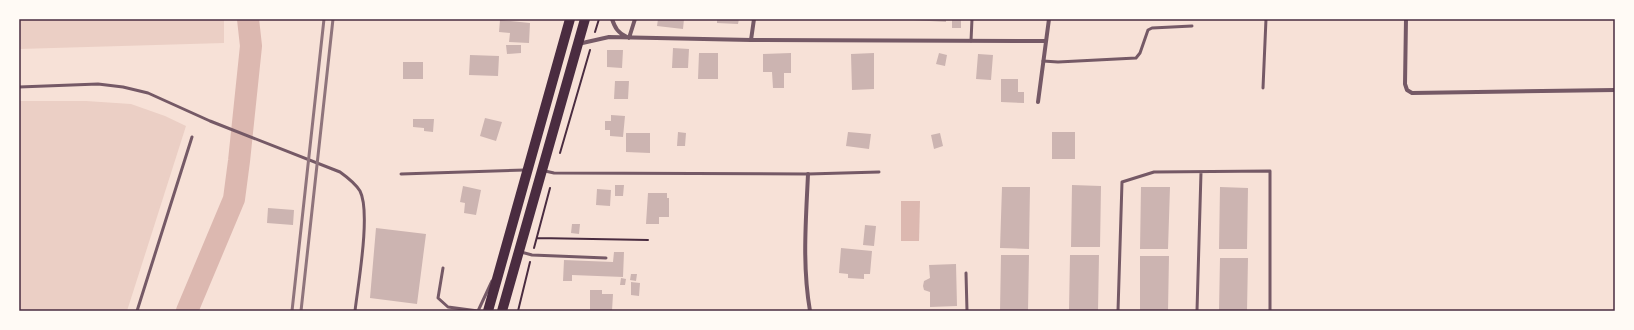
<svg xmlns="http://www.w3.org/2000/svg" width="1634" height="330" font-family="'IBM Plex Serif',serif">
<rect width="100%" height="100%" fill="#f7e1d7"/>
<!-- green -->
<path fill="#ebcfc5" d="M19,19H224V43L19,49Z
M19,101H86L131,104L165,116L186,126L127,311H19Z"/>
<!-- water -->
<path fill="#dcb8b0" d="M901,201H920L919,241H901Z"/>
<g fill="none" stroke-linecap="round" stroke-linejoin="round">
<!-- river -->
<path stroke="#dcb8b0" stroke-width="22" d="M187,311L234,199L239,161L251,46L248,19"/>
</g>
<!-- building -->
<path fill="#ccb4b1" d="M658,19H684L683,29L657,26Z
M717,19H739L738,24L717,23Z
M913,19H946V22L913,20Z
M952,19H961V28H952Z
M500,20L530,23L529,43L509,42L510,33L499,32Z
M506,45H521V53L507,54Z
M673,48L689,49L688,68H672Z
M607,50H623L622,68L607,67Z
M699,53H718V79H698Z
M791,53V73H784V88H773L772,72H763V54Z
M874,53V89L852,90L851,54Z
M939,53L947,55L945,66L936,64Z
M978,54L993,55L991,80L976,79Z
M470,55L499,56L498,76L469,75Z
M403,62H423V79H403Z
M1001,79H1018V92H1024V103L1001,102Z
M615,81H629L628,99H614Z
M611,115L625,116L623,137L610,136V130H605V121H611Z
M485,118L502,122L496,141L480,136Z
M413,119H434L433,132L424,131V128L413,127Z
M678,132L686,133L685,146H677Z
M848,132L871,134L869,149L846,146Z
M1052,132H1075V159H1052Z
M626,133H650V153L626,152Z
M940,133L943,146L934,149L931,135Z
M615,185H624L623,196H615Z
M1072,185L1101,186L1100,247H1071Z
M463,186L481,190L476,215L464,213L465,203L460,202Z
M1002,187H1030L1029,249L1000,248Z
M1141,187H1170L1168,249H1140Z
M1220,187L1248,188L1247,249H1219Z
M597,189L611,190L610,206L596,205Z
M648,193H667V198H669V217H659V224H646Z
M268,208L294,210L293,225L267,223Z
M572,224H580L579,234L571,233Z
M865,225L876,226L874,246L863,245Z
M376,228L426,234L417,304L370,298Z
M841,248L872,251L870,274H864V279L848,278V274L839,273Z
M614,252H624L623,277L572,275V281H563L564,260L613,262Z
M1001,255H1029L1028,311H1000Z
M1070,255H1099L1098,311H1069Z
M1140,256H1169L1168,311H1140Z
M1220,258H1248L1247,311H1219Z
M956,264L957,306L930,307V292L924,290L923,286L924,281L930,278L929,265Z
M631,274H637L636,281L630,280Z
M621,278L626,279L625,285H620Z
M631,282L640,283L639,296L631,295Z
M590,290H602V294H613L612,311H590Z"/>
<g fill="none" stroke-linecap="round" stroke-linejoin="round">
<!-- path -->
<path stroke="#4a2c40" stroke-width="2" d="M595,32L599,19
M560,153L590,50
M537,238L648,240
M534,248L550,188
M518,311L530,262"/>
<!-- service -->
<path stroke="#755966" stroke-width="3" d="M971,41L972,19
M1043,61L1058,62L1136,58L1140,53L1148,30L1152,28L1192,26
M19,87L98,84L123,87L148,93L210,121L340,172C347,177 355,183 360,191C371,212 358,285 355,311
M1263,88L1266,19
M545,171L554,173L808,174L879,172
M401,174L525,170
M521,252L532,255L606,258
M443,268L438,298L448,307L478,311
M966,273L967,311
M137,311L192,137
M478,311L492,281
M1118,311L1122,182L1154,172L1270,171V311
M1197,311L1201,172"/>
<!-- minor -->
<path stroke="#755966" stroke-width="4" d="M612,19C615,28 618,33 627,37
M1406,19L1405,84L1407,90L1412,93L1615,90
M629,38L635,19
M751,40L754,19
M578,44L609,37L751,40L1045,41
M1038,102L1049,19
M808,174C806,220 802,265 810,311"/>
<!-- trunk -->
<path stroke="#4a2c40" stroke-width="10" d="M488,311L570,19
M502,311L585,19"/>
<!-- rail -->
<path stroke="#8f747c" stroke-width="3" d="M292,311L324,19
M301,311L333,19"/>
</g>
<!-- border -->
<rect width="1634" height="330" fill="none" stroke="#fffaf5" stroke-width="40"/>
<rect x="20" y="20" width="1594" height="290" fill="none" stroke="#4a2c40" stroke-width="1.5"/>
</svg>
